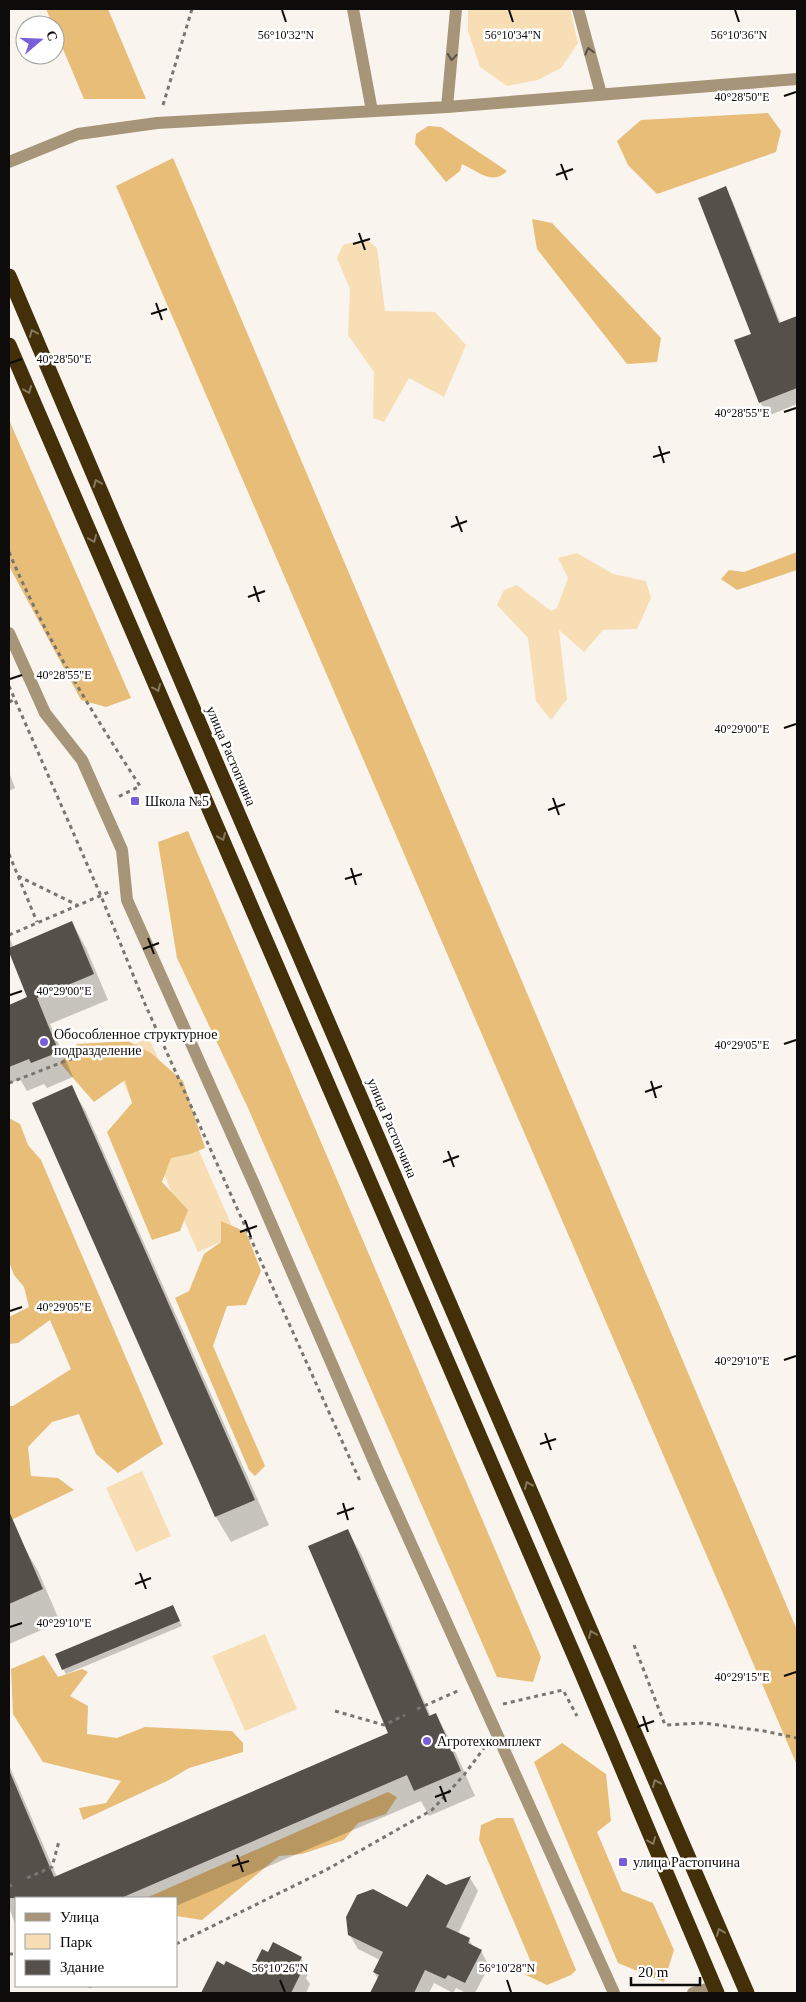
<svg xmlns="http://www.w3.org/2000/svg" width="806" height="2002" font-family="Georgia,serif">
<rect width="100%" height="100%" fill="#f9f4ed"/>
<!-- green -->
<path fill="#f8deb5" d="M468,9H570L578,43L561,68L538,80L507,86L480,67L468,31Z
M366,239L377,248L385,311L435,312L466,345L444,397L409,378L384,422L373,418L374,372L348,335L350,289L337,258L343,245Z
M577,553L613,574L646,581L651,598L637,629L603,630L584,652L559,630L567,699L551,720L536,701L528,638L497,605L504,590L517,585L551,611L557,608L568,578L558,558Z
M149,1038L236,1235L198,1252L111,1054Z
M142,1471L171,1536L136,1552L106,1488Z
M265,1634L297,1709L245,1731L212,1656Z"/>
<!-- forest -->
<path fill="#e7bd78" d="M46,9H108L146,99H84L55,30V25H53Z
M768,113L781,131L776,152L657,194L628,165L617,141L641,120Z
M428,126L441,127L507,171C492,186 478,171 462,164L460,171L446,182L415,144L416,134Z
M173,158L797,1630V1765L116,186Z
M532,219L552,223L661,338L657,362L627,364L537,249Z
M9,420L131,698L106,707L81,700L9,566Z
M797,552V570L737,590L721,579L729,570L744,572Z
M188,831L541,1657L533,1682L497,1677L248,1108L177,958L158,842Z
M128,1041L151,1053L183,1081L205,1148L190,1154L171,1158L162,1182L188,1210L180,1231L152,1240L107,1132L132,1103L125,1080L94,1102L60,1063L77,1044Z
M9,1118L20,1124L28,1145L41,1160L163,1444L118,1473L96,1454L79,1414L52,1422L28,1447L31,1476L58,1478L74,1490L9,1521V1406H13L71,1369L50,1320L18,1343L9,1344V1317L29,1307L24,1287L14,1275L9,1262Z
M221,1221L246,1232L261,1271L246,1305L227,1306L213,1346L265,1466L255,1476L249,1470L175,1298L189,1291L204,1254L221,1242Z
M44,1655L58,1677L82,1669L88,1672L70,1696L88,1706L87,1734L117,1738L145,1727L232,1731L243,1743V1752L189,1768L169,1780L83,1820L79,1808L106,1803L121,1781L43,1762L13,1714L11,1669Z
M562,1743L606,1774L611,1821L597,1832L622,1891L653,1903L674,1950L664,1982L618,1963L534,1762Z
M388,1792L397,1797L386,1814L358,1823L344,1840L302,1854L279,1856L202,1920L176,1916V1898H146Z
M497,1818H513L576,1970L571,1975L547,1985L524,1974L531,1962L479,1840L481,1825Z"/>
<!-- shadow -->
<path fill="#0003" d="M725,188L733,202L781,324L797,317V404L768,416L760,402L752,335Z
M9,772L15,788L9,791Z
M72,922L86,948L108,1000L50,1024L73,1077L47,1088L44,1084L27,1091L20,1079L9,1084V1006L29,998L9,951V936L13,947Z
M71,1087L86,1112L269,1525L231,1542L216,1517L33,1103Z
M348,1531L362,1556L431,1717L436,1715L450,1740L475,1796L429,1816L421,1801L176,1906V1898H16V1926L9,1908V1897L13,1895L9,1886V1765L57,1877L390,1734Z
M21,1541L39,1573L60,1622L9,1644V1546Z
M175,1611L182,1626L66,1674L63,1669Z
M470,1878L478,1891L458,1934L469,1939L473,1947L481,1951L489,1966L475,1993H466L456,1988L453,1993L434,1983L429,1993H371L378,1979L374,1972L380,1960L358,1949L349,1934L407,1908L446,1886Z
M268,1954L301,1958L309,1972L306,1978L310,1984L306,1993H205L204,1991L251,1975Z"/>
<!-- building -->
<path fill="#55514a" d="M726,186L779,323L797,316V388L759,403L734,340L751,334L698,198Z
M72,921L94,974L37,998L59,1052L31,1063L29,1059L9,1067V1005L27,997L9,952V948Z
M72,1085L255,1500L215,1517L32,1103Z
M9,1511L43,1589L9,1604Z
M348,1529L429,1716L436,1713L461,1771L414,1791L407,1775L121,1898H9V1770L54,1877L388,1733L308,1546Z
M173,1605L180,1621L62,1670L55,1654Z
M427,1874L446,1885L471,1876L446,1927L470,1938L468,1943L482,1950L465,1983L448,1975L445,1979L425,1970L414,1993H370L379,1975L373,1972L383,1952L348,1935L346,1917L357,1895L373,1889L407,1907Z
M273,1942L302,1957L297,1966L303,1969L291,1993H201L217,1961L224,1965L226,1961L250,1973L262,1949L268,1952Z"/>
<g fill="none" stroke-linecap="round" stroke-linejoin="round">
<!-- path -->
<path stroke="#797571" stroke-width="3" stroke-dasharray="4 4" stroke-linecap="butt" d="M163,105L192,9
M9,552C44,635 91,711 140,786L118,797
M9,686L101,896L145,1004L360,1481
M9,702L16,699
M9,854L37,922
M18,876L77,905
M9,935L109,892
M9,1083L91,1051
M634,1645L665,1725L703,1723L764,1731L797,1738
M503,1704L563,1690L577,1716
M417,1709L460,1690
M335,1711L384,1725L405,1715
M27,1878L52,1867L59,1841
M9,1886L12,1885
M176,1944L326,1870L432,1810L464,1775L484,1748
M9,1954H16
M88,1986H92"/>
<!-- minor -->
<path stroke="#a79579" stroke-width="12" d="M353,9L372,111
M578,9L601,94
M447,107L456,9
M9,162L78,134L157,123L447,107L797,79
M9,633L45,713L82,760L122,850L127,900L254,1184L379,1473L614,1993
M693,1993L714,1987"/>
<!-- highway -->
<path stroke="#432f09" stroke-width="15" d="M9,276L218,767L747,1993
M9,345L580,1669L717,1993"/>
</g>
<!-- one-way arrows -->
<defs><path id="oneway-chevron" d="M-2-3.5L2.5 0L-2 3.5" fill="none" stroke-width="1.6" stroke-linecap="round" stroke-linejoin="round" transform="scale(1.25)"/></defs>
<g stroke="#5a5042">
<use href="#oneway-chevron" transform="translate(589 51) rotate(-105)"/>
<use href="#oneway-chevron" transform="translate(452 57) rotate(95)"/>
</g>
<g stroke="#85785f">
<use href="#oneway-chevron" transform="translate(33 333) rotate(-113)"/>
<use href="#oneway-chevron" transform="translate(28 390) rotate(67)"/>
<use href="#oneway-chevron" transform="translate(97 483) rotate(-113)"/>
<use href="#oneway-chevron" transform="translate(93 539) rotate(67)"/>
<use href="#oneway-chevron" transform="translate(157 688) rotate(67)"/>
<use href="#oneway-chevron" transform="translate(222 837) rotate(67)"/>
<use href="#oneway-chevron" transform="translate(528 1485) rotate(-113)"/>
<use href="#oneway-chevron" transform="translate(592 1634) rotate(-113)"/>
<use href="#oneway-chevron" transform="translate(656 1783) rotate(-114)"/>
<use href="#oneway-chevron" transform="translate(652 1841) rotate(68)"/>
<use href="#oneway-chevron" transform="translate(720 1932) rotate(-113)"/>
</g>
<!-- ticks -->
<path fill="none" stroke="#0e0c0a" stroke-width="2" d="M282,10L286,22M509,10L513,22M735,10L739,22M784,96L796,92M561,164L567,180M556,175L573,169M359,233L365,250M353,244L370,239M156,303L162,320M151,314L167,309M10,363L22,359M784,412L796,408M659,446L664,463M653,457L670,452M456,516L462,532M451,527L467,521M254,586L259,602M248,597L265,591M10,679L22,675M784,728L796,724M553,798L559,815M548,810L565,804M351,868L356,885M345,879L362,874M148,938L154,954M143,949L159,943M10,995L22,991M784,1044L796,1040M651,1081L656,1098M645,1092L662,1086M448,1151L454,1167M443,1162L459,1156M245,1220L251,1237M240,1232L257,1226M10,1311L22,1307M784,1360L796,1356M545,1433L551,1450M540,1444L556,1439M343,1503L348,1520M337,1514L354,1508M140,1573L146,1589M135,1584L151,1578M10,1627L22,1623M784,1676L796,1672M643,1716L648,1732M637,1727L654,1721M440,1786L446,1802M435,1797L451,1791M237,1855L243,1872M232,1866L249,1861M280,1980L285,1992M507,1980L511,1992"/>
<!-- markers -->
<g fill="#785fd9" stroke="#fff" stroke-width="2">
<rect x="130" y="796" width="10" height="10" rx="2.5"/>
<circle cx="44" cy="1042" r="5"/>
<circle cx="427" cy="1741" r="5"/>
<rect x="618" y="1857" width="10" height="10" rx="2.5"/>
</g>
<g text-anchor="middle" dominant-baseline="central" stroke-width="5" stroke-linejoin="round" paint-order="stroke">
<!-- street labels -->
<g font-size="14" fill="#0e0c0a" stroke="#fff">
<text transform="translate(231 756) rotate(67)">улица Растопчина</text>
<text transform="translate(392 1128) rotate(67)">улица Растопчина</text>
</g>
<!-- poi labels -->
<g font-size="14" fill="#0e0c0a" stroke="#fff" text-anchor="start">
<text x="145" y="801">Школа №5</text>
<text x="54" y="1034">Обособленное структурное<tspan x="54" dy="16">подразделение</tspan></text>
<text x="437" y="1741">Агротехкомплект</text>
<text x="633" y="1862">улица Растопчина</text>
</g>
</g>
<g font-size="12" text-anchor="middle" fill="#0e0c0a" stroke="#fff" stroke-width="5" stroke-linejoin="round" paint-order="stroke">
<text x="286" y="39">56°10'32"N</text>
<text x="739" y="39">56°10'36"N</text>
<text x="513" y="39">56°10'34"N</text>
<text x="742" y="101">40°28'50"E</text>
<text x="64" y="363">40°28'50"E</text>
<text x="742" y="417">40°28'55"E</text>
<text x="64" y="679">40°28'55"E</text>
<text x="742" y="733">40°29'00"E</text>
<text x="64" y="995">40°29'00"E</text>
<text x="742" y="1049">40°29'05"E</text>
<text x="64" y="1311">40°29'05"E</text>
<text x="742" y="1365">40°29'10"E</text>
<text x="64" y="1627">40°29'10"E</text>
<text x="742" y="1681">40°29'15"E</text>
<text x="280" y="1972">56°10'26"N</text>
<text x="507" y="1972">56°10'28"N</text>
</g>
<!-- border -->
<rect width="806" height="2002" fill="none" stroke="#0e0c0a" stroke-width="20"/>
<!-- legend -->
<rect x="15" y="1897" width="162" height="90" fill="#ffffff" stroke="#9f9e9d"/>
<rect x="25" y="1913" width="25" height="8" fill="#a79579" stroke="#9f9e9d"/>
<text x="60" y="1922" font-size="15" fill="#0e0c0a">Улица</text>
<rect x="25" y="1934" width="25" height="15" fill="#f8deb5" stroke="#9f9e9d"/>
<text x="60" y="1947" font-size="15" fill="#0e0c0a">Парк</text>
<rect x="25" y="1960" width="25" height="15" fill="#55514a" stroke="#9f9e9d"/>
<text x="60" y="1972" font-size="15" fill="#0e0c0a">Здание</text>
<!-- north arrow -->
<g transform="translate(40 40) rotate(71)"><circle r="24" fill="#ffffff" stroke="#9f9e9d"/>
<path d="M0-4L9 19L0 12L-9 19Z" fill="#785fd9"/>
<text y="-8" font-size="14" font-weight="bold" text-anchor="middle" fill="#0e0c0a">С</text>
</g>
<!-- scale -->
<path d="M631 1977v8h69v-8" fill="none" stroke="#0e0c0a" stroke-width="2.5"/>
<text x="638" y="1977" font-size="15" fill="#0e0c0a" stroke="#ffffff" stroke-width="4" paint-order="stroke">20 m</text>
</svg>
